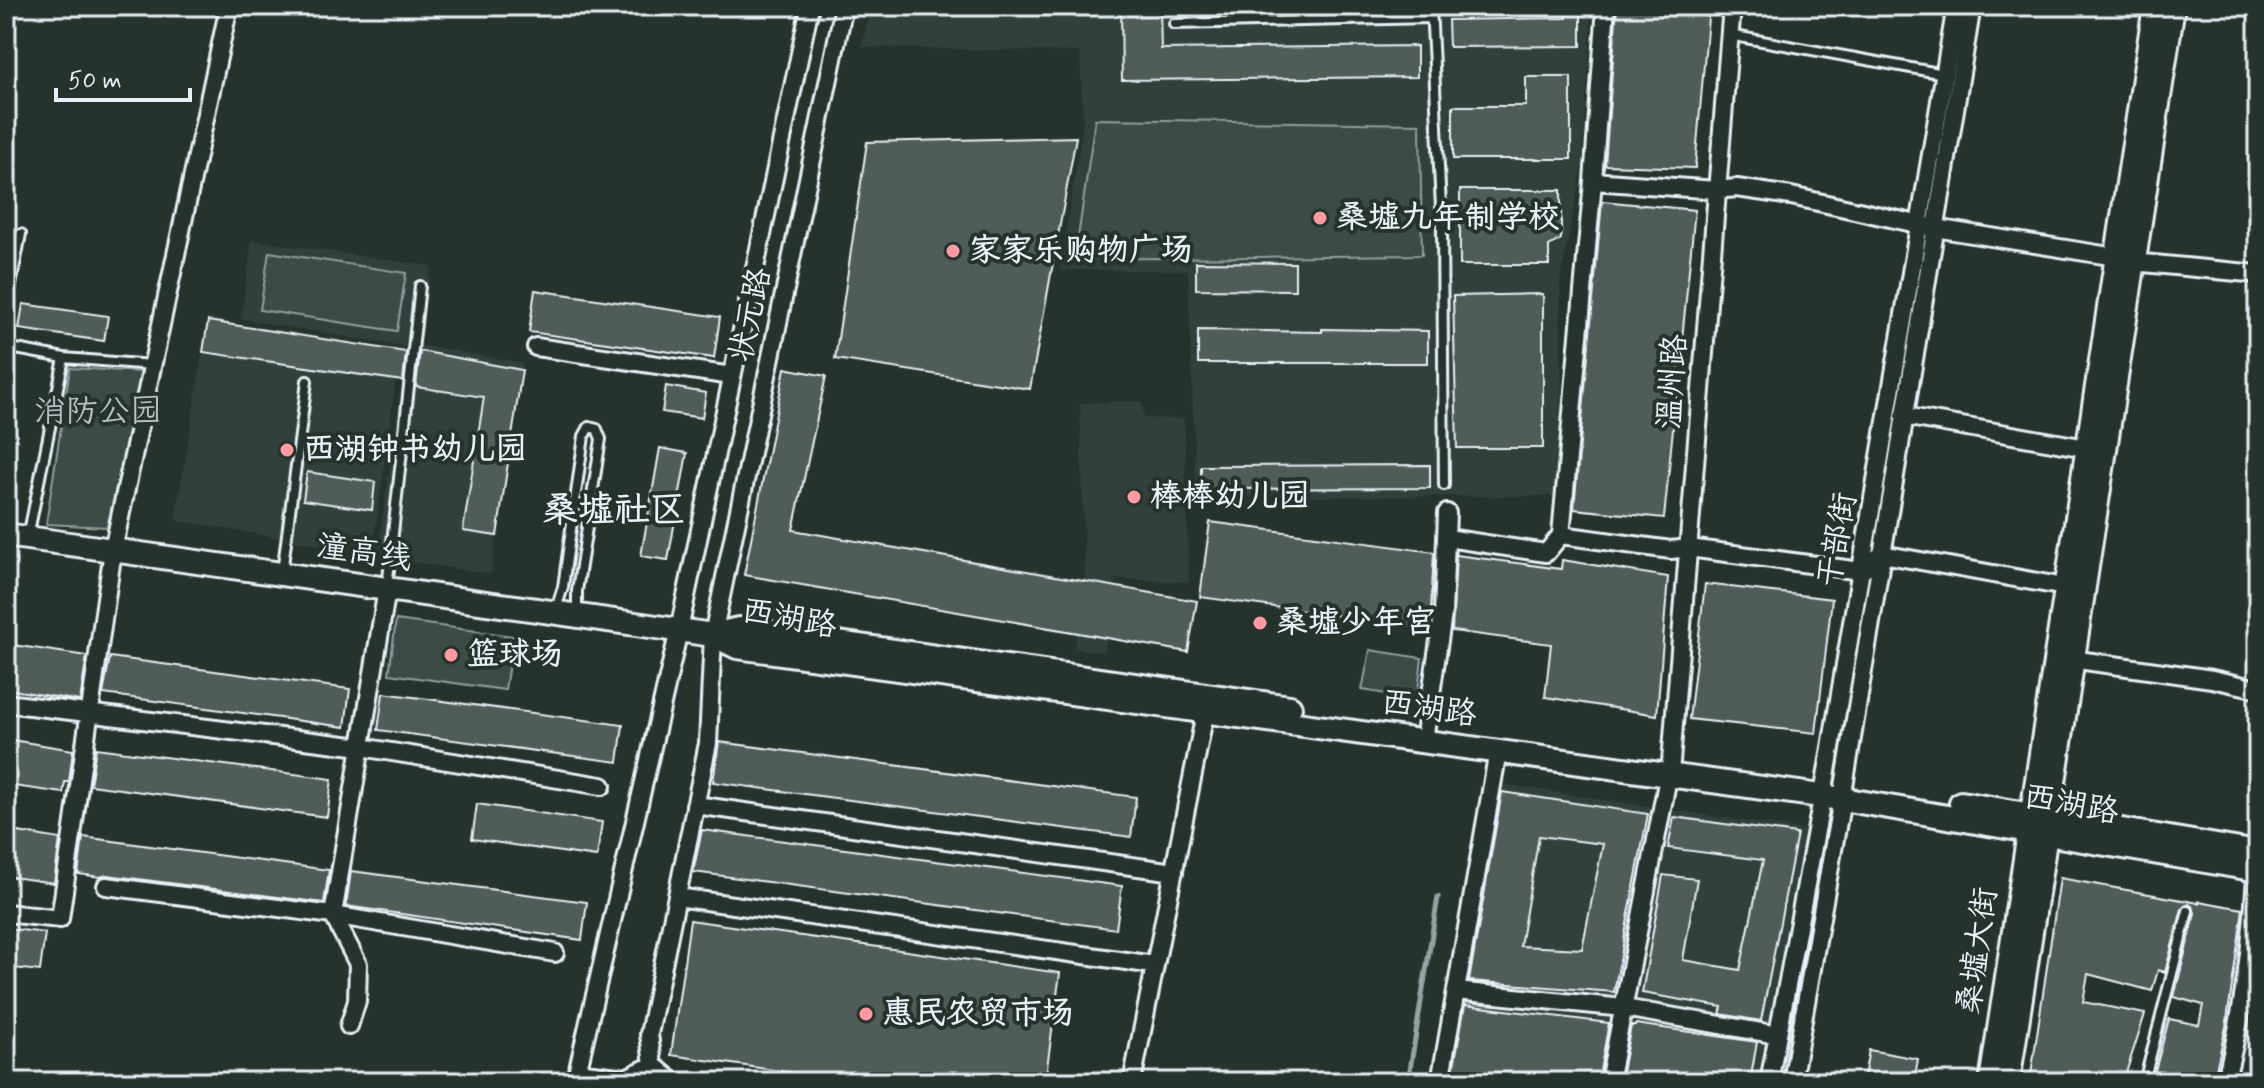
<svg xmlns="http://www.w3.org/2000/svg" width="2264" height="1088" font-family="Mynerve,'LXGW WenKai TC',sans-serif">
<rect width="100%" height="100%" fill="#26332d"/>
<filter id="ink" filterUnits="userSpaceOnUse"><feTurbulence type="fractalNoise" baseFrequency=".0125" numOctaves="2"/><feDisplacementMap in="SourceGraphic" scale="16" xChannelSelector="R" yChannelSelector="G"/><feConvolveMatrix kernelMatrix="1 2 1 2 8 2 1 2 1" color-interpolation-filters="sRGB"/></filter>
<g filter="url(#ink)">
<!-- built -->
<path fill="#333f3a" d="M870,6H1592L1582,167L1560,282L1563,496L1196,497L1188,270H1060L1083,123L1080,52L862,47Z
M252,240L431,266L421,345L523,363L491,574L377,557L407,347L241,319Z
M208,321L400,351L372,554L175,520Z
M1142,401L1144,418L1184,419L1189,582L1115,579L1104,652L1074,649L1085,574L1080,403Z
M1501,784L1804,830L1758,1082H1450Z"/>
<!-- green -->
<path fill="#3e4b47" stroke="#939ea0" stroke-width="2" d="M1095,119L1420,124L1422,255L1075,259Z
M269,252L406,273L397,331L260,310Z
M70,368L143,372L107,527L46,524Z
M396,620L513,636L505,690L389,674Z
M1370,650L1422,658L1417,699L1362,690Z"/>
<g fill="none" stroke-linecap="round" stroke-linejoin="round">
<!-- stream -->
<path stroke="#98a3a5" stroke-width="5" d="M1408,1082L1438,897"/>
</g>
<!-- building -->
<path fill="#505c59" stroke="#e8f1f8" stroke-width="2" fill-rule="evenodd" d="M1121,6H1160L1161,49L1417,46V77L1122,80Z
M1567,6H1581V46L1449,47L1448,20L1567,18Z
M1617,6H1709L1695,168L1605,165Z
M1526,77H1571V159H1453V106H1526Z
M1076,137L1030,389L835,359L867,142Z
M1460,190H1561V239L1549,246V265H1460Z
M1602,201L1695,210L1664,518L1574,509Z
M1196,262L1295,263V290L1196,289Z
M535,290L720,317L714,358L529,332Z
M1543,294V448H1457L1453,296Z
M23,304L108,316L104,341L19,329Z
M208,321L406,352L403,381L203,352Z
M1322,329L1428,331V363H1198V330L1322,332Z
M420,351L522,370L497,536L463,531L484,397L416,387Z
M785,368L826,376L793,530L1197,601L1188,652L744,575Z
M666,386L706,393L702,418L662,412Z
M660,448L687,453L668,560L641,556Z
M1430,465V488L1201,489V466Z
M307,472L375,482L372,510L303,500Z
M1210,522L1434,552L1430,628L1200,597Z
M1456,555L1561,569L1562,560L1668,577L1657,715L1545,697L1551,644L1452,631Z
M1705,584L1832,599L1816,733L1689,719Z
M6,644L87,656L80,701L6,689Z
M110,657L350,689L345,727L103,694Z
M383,693L623,725L618,762L378,730Z
M6,739L73,750L69,782H65L63,793L6,785Z
M719,742L1136,797L1131,837L713,782Z
M96,748L332,779L327,817L90,785Z
M1502,792L1648,814L1614,992L1469,981ZM1539,836L1603,844L1582,949L1520,946Z
M477,804L602,822L597,857L472,839Z
M1674,817L1797,834L1761,1021L1720,1014L1722,1007L1642,993L1663,875L1697,879L1683,960L1740,970L1763,860L1668,848Z
M6,830L60,839L54,883L6,876Z
M702,830L1122,886L1116,929L693,872Z
M83,837L329,870L324,903L107,875L100,877L78,874Z
M351,871L587,902L582,940L346,906Z
M2060,878L2199,903V901L2243,909L2226,1027L2213,1082H2152L2169,1019L2199,1025L2203,1005L2174,997L2195,913L2193,907L2189,904L2182,909L2165,972L2158,970L2152,991L2088,974L2083,1002L2145,1014L2123,1082H2030Z
M690,920L1060,973L1045,1082H856L671,1055Z
M6,928L45,933L40,971L6,967Z
M1465,1005L1609,1023L1598,1082H1451Z
M1636,1024L1757,1042L1750,1082H1620L1631,1026H1635Z
M1869,1050L1918,1059L1914,1082H1863Z"/>
<g fill="none" stroke-linecap="round" stroke-linejoin="round">
<!-- lane casing -->
<g stroke="#e8f1f8" stroke-width="14">
<path id="lane" d="M1431,6L1442,227L1444,485
M1174,24L1431,18
M1729,35L1944,74
M6,311L21,234
M6,323L11,348L64,358L152,365
M28,537L64,358
M282,573L307,381
M387,588L420,286
M555,612L563,587L584,436L589,427L597,429L601,439L577,591V615
M2144,1082L2188,911"/>
</g>
<!-- street casing -->
<g stroke="#e8f1f8" stroke-width="22">
<path id="street" d="M1593,181L1716,190L1737,188L1791,196L1935,228L2116,257
M2133,262L2258,274
M536,347L732,376
M1904,416L2086,448
M1561,535L1593,181L1606,6
M1447,538L1546,553L1561,535L1671,550L1689,548L1861,571L1882,554L2065,587
M2071,659L2212,679L2258,689
M6,703L361,747L602,786
M1426,727L1443,614L1447,513
M695,805L1174,872
M106,886L333,915L555,953
M677,897L1154,965
M6,913L60,919L113,550L229,6
M1456,991L1624,1008L1778,1035
M349,1026L357,1001L358,964L333,915L387,589
M577,1072L626,1078L653,1065
M575,1082L679,630L810,6
M674,1082L653,1065L649,1034L708,743L713,635L844,6
M1132,1082L1207,703
M1440,1082L1498,751
M1609,1082L1671,762L1732,6
M1769,1082L1825,783L1956,6
M1792,1082L1842,799L1972,6
M2225,1082C2245,1009 2253,934 2257,859"/>
</g>
<!-- secondary casing -->
<g stroke="#e8f1f8" stroke-width="28">
<path id="secondary" d="M6,535L713,635L737,647L1842,799L2258,870
M713,635L739,629L1290,707
M1961,803L2258,853
M1991,1082L2155,6
M2008,1082L2173,6"/>
</g>
<!-- lane -->
<use href="#lane" stroke="#26332d" stroke-width="8"/>
<!-- street -->
<use href="#street" stroke="#26332d" stroke-width="16"/>
<!-- secondary -->
<use href="#secondary" stroke="#26332d" stroke-width="22"/>
</g>
</g>
<!-- markers -->
<g fill="#ff9aa2" stroke="#26332d" stroke-width="3">
<circle cx="1320" cy="218" r="8"/>
<circle cx="953" cy="251" r="8"/>
<circle cx="287" cy="450" r="8"/>
<circle cx="1134" cy="497" r="8"/>
<circle cx="1260" cy="623" r="8"/>
<circle cx="451" cy="655" r="8"/>
<circle cx="866" cy="1014" r="8"/>
</g>
<g text-anchor="middle" dominant-baseline="central" stroke-width="8" stroke-linejoin="round" paint-order="stroke">
<!-- poi labels -->
<g font-size="32" font-weight="bold" fill="#e8f1f8" stroke="#26332d" text-anchor="start">
<text x="1336" y="218">桑墟九年制学校</text>
<text x="969" y="251">家家乐购物广场</text>
<text x="303" y="450">西湖钟书幼儿园</text>
<text x="1150" y="497">棒棒幼儿园</text>
<text x="1276" y="623">桑墟少年宫</text>
<text x="467" y="655">篮球场</text>
<text x="882" y="1014">惠民农贸市场</text>
</g>
<!-- street labels -->
<g font-size="32" fill="#e8f1f8" stroke="#26332d">
<text transform="translate(751 315) rotate(-78)">状元路</text>
<text transform="translate(1673 382) rotate(-86)">温州路</text>
<text transform="translate(1838 540) rotate(-80)">干部街</text>
<text transform="translate(364 553) rotate(8)">潼高线</text>
<text transform="translate(789 619) rotate(10)">西湖路</text>
<text transform="translate(1429 709) rotate(8)">西湖路</text>
<text transform="translate(2071 805) rotate(10)">西湖路</text>
<text transform="translate(1978 951) rotate(-82)">桑墟大街</text>
</g>
<!-- park labels -->
<g font-size="32" fill="#b5bfc3" stroke="#26332d">
<text x="98" y="412">消防公园</text>
</g>
<!-- quarter labels -->
<g font-size="36" font-weight="bold" fill="#e8f1f8" stroke="#26332d">
<text x="614" y="511">桑墟社区</text>
</g>
</g>
<!-- margin -->
<rect width="2264" height="1088" fill="none" stroke="#26332d" stroke-width="32"/>
<rect x="16" y="16" width="2232" height="1056" fill="none" stroke="#e8f1f8" stroke-width="3" filter="url(#ink)"/>
<!-- scale -->
<path d="M56 88v12h134v-12" fill="none" stroke="#e8f1f8" stroke-width="4"/>
<text x="68" y="88" font-size="24" fill="#e8f1f8" stroke="#26332d" stroke-width="6" paint-order="stroke">50 m</text>
</svg>
